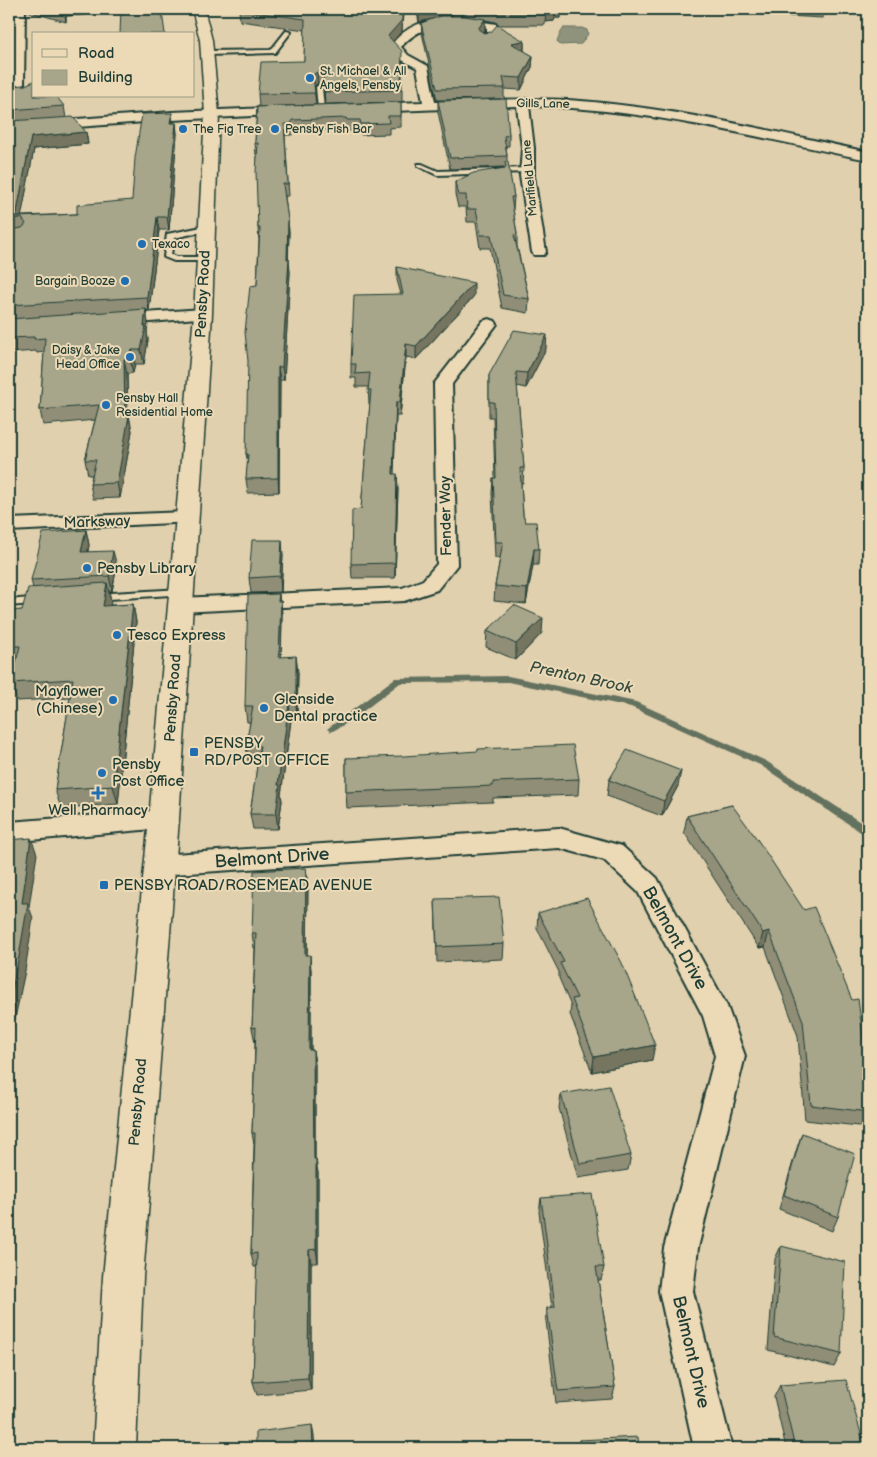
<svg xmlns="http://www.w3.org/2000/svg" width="877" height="1457" font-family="'Balsamiq Sans',sans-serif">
<rect width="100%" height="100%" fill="#e0d0ae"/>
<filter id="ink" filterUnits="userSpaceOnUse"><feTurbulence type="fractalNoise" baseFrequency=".02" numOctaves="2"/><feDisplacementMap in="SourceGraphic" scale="10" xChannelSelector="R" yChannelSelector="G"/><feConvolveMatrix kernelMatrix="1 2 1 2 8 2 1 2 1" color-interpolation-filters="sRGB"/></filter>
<g filter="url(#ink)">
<!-- water -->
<path fill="#90937c" stroke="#63715f" d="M563,28H582L587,30L588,34L581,44L560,45L557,41Z"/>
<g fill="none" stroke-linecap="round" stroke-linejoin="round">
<!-- stream -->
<path fill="#63715f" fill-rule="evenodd" d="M508,676L636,702L766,761L868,827V835H865L760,765L631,707L508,682L400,683L349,722L331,732L327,729L395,678Z"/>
<!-- service casing -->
<g stroke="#1f3d34" stroke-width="4">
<path id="service" d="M286,31L291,32L275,53L207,55L204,53L207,51L271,50Z
M319,85L322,87L324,110L321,112L318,110L316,87Z
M418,164H422L438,171L528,168L531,170L528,172L437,175L418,166Z
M207,226L211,228L210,230L174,238L171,254L176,257H208V261H174L164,257L167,234Z
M182,589L188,592L186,594L94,600L88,597L94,594Z
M40,597L46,601L44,603L9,606V600Z"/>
</g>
<!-- minor casing -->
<g stroke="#1f3d34" stroke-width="4">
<path id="minor" d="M15,9H25L24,84L18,87L12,84Z
M453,17L496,24L497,32L489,41L485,42L480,39L487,31V28C456,21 423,21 401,47L408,55L428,66L435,102C479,100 524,98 568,100C670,107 769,130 868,152V160C756,137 645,108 529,106L534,148V176L546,252L544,255H534L532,252L520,176L522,148L517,106L370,112L364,108L370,104L423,102L417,68L400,59L390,47C405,25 427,19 453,17Z
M289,107L295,111L293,114L172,120L9,132V124L172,112Z
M203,309L209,311L211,314L209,317L115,325L109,323L107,320L109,317L115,315Z
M489,319L495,321L497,324L452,384L457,565L437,590L404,601L180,612L172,610L169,605L172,600L180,598L402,588L423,580L437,564L434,384L483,321Z
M186,512L193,514L196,518L193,522L9,531V519Z
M164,810L173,812L177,819L173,826L164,828L9,842V822Z
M559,828L622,846L657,878L727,1006L745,1056L698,1248L693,1291L732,1448H694L659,1291L664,1248L715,1056L703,1016L638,892L604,860L559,848L159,875L150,872L146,865L150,858L159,855Z"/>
</g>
<!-- secondary casing -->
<g stroke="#1f3d34" stroke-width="3">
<path id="secondary" d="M192,9H204L212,40L219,114L212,314L179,819L143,1277L136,1448H93L103,1277L149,819L194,314L205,114L200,40Z"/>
</g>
<!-- service -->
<use href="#service" fill="#ecd9b6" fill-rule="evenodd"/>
<!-- minor -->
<use href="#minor" fill="#ecd9b6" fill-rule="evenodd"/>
<!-- secondary -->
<use href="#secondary" fill="#ecd9b6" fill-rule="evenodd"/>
</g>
<!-- wall -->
<path fill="#908e77" stroke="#1f3d34" d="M26,9H159L66,16V22L27,11Z
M403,9L402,31L393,41L402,62V102L325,104L324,87L318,83L314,87L316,105L259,107L258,94L304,61L305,30L240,21L239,10Z
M416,9H560V18H555L554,21L545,22V25H498L496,22L485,20V30L483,32L524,41V51L533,56L532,67L521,90L504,89V99L509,135V146H506L507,156V162L514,197L513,209L517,234V246L529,299L528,313L502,308L490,248H480L476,222H467L466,207H458L455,194V182L504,169V167L450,169L438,112V101L501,99L437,100L422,33L421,23L431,19L419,22Z
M659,9H825L823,18Z
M9,86L64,106L66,118L86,132L88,144L34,149L21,216L77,214L132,200L173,123H176L177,134L169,230H159L149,310L146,311L148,323L147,332L148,340L144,364H135L133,373L127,374L128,416H129L132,431L120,498L93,499L90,484L92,475H88L85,460L95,420L43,425L40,410L44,352L37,353L36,351L9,353Z
M401,102V127L389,128V134L361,135V131H347V129L292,131V135H285L289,196H285L289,232L288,259L290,272L284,380H280L279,492L248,493L246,479L248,463L246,454L257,285L259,240L258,228L257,155H256L255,143L257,107Z
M397,267L474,296L416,359L406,357L400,416H396L394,474L398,489L395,578H352L351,564L361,509L370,404H369L368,387H356V378H351V364L401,294L397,280Z
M546,349L526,388L517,386L524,468L523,483H521L523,515L525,522L539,549L538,565H533L526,604L494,601L495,586L500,558H495L492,493L493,478H495L493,417H489V375Z
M86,530L89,545L88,552L117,566L112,591H109L111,601L110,605L133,604L136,622L118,804L61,808L55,790L70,698L17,701L11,683L15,664L9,665V613L22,610L33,588L31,580Z
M283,555L281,592L251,593L249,578Z
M280,601H281L282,616L281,657L298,672L297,719L291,720L281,795L282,801L278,829H253L250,814L258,761H248L246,745L250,722H247L245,706Z
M487,631L542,633L516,660L486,647Z
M346,758L579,779L578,795L493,798V802L347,808L346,792Z
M609,780L678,786L662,816L607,796Z
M732,805L868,1075V1123L867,1127L805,1120L798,1036L765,947L759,948L684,832L687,816Z
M308,884L307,955L311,970V1050H313L315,1065V1159L318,1173V1263H311V1390L257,1395L253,1382L257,1267H254L251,1254L254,1145L252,1133L255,1043L252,1028L255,948H254L252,933Z
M435,899L504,944L503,959L437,962Z
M538,913L652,1060L592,1072L570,1014L571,1006L559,978V972L537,928Z
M561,1094L631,1155L628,1170L578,1178L559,1108Z
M802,1133L838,1217L832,1231L779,1209L797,1148Z
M541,1198L604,1267L601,1280H598L615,1387L612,1399L556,1403L546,1321L547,1308H552L539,1212Z
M781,1246L841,1354L834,1367L768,1350L775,1259Z
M780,1385L865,1448H786L774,1397Z
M579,1440L639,1448H577Z"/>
<!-- shaded-wall -->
<path fill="#757461" stroke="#1f3d34" d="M9,9H15L13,14L9,15Z
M64,9H123V12L66,16V22Z
M403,9L402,31L388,47V36Z
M430,9H453V15L419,22V11Z
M552,9H560V18H555L554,21L545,22L546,14L544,12Z
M485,19V30L478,39V29Z
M524,41V52L511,43Z
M533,56L532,67L521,90V78Z
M317,72L318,83L314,87L313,75Z
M172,113L173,124L170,123Z
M176,123L177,134L169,230L167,217Z
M86,132L88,144L34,149L21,218L16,217L31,137Z
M157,217L159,230L149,310L147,297Z
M288,220L289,232L288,272L287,259Z
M289,259L290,272L284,380L282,367Z
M474,283V296L416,359V346Z
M146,309L148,323L147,332L148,340L144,364L141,350Z
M547,335L546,349L526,388L527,373Z
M406,344V357L400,416V402Z
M132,350L135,364L133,373L130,359Z
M124,359L127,374L128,423L129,416L132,431L120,498L117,483L125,416Z
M278,367L280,380L279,492L278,478Z
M396,402V416L393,489V474Z
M397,474L398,489L395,578V563Z
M86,530L89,545L84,567L81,552Z
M282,540L283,555L281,592L280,576Z
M534,549L533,565L526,604L527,589Z
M113,551L117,566L112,591L109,576Z
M107,583L111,601L107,624L103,606Z
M279,594L280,609L281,601L282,616L281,673L279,657Z
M133,604L136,622L118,804L113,786Z
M543,618L542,633L516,660V644Z
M296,656L298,672L297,719L296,704Z
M289,704L291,720L281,795L282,801L278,829L276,814L278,785Z
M681,771L678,786L662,816L664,801Z
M31,838L37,854L29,907L33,918L25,971L9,1047V1004L22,903Z
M306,868L308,884L307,970L305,955Z
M769,931L765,947L759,948L763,933Z
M310,955L311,970V1065L309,1050Z
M655,1045L652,1060L592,1072L594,1057Z
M313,1050L315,1065V1173L314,1159Z
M316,1159L318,1173V1263L316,1249Z
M309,1250L311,1263V1390L308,1378Z
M312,1425L314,1436L315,1448H313Z"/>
<!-- building -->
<path fill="#a7a58a" stroke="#1f3d34" d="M53,9H64V12Z
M121,9H159V12H162L165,34H120Z
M240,9H402V20L388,36L402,51L401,90L325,92L323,75L317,72L313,75L315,93L258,94L261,62L304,61L305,19L239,10Z
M419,9H430L419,11Z
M481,9H554L555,10L544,12L546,14H498L497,11Z
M441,16H464L485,19L478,29L484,33L491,32L497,25L524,41L511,43L533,56L521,78L503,77L505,88L437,89L421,23Z
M34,81V96H56L64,106L9,110V86L25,85Z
M506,99L509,135L504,136L507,156L450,158L438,101Z
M401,102V116H388L389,123L361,124L360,120H347L346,118L292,120V124H284L288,184H283L288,220L287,259H289L282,367H278V478L246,479L248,454H246L248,361L245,332L250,286L257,285L260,228H258L256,172L258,143H255L257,107Z
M172,113L170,123H176L167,217H157L147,297L9,305V230L22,228L26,224L22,218L9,219V121L73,117L86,132L31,137L16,217L77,214V205L132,200L135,158L142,114Z
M504,162H508L514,197H511L517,234L514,235L529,299L503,295L491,235H481L476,209H467L466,195H458L455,182L473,173L505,168L506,165Z
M397,267L474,283L416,346L406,344L400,402H396L393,474H397L395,563L351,564L352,510L361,509L371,390H368L370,373L355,374L356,364H351L354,295L403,294Z
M146,309L144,326H146L141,350H132L130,359H124L125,416H129L117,483L90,484L96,460H85L99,405L40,410L45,338L34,339V337L9,338V319Z
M514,330L547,335L527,373L516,372L524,468H520L523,515L525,522H536L539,549H534L527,589L495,586L503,542H496L493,478H496L494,402H489V375Z
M86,530L81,552L113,551L109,576L31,580L43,533Z
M252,540H282L280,576L249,578Z
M107,583L103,606L133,604L113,786L55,790L73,679L11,683L20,646H9V611L22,610L28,588Z
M279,594L278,601H281L279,657L296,656V704H289L278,785H280L276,814H250L260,746L246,745L253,706H245L248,595Z
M514,605L543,618L516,644L487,631Z
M573,745L579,779L493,782V786L346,792V758L404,756L478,751V749Z
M627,750L681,771L664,801L609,780Z
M732,805L757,839L804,910L814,907L852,1000L858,999L868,1075V1112L811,1105L803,1021L769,931L763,933L687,816Z
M31,838L22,903H28L19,956L9,1004V840Z
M306,868L305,955H310L309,1050H313L314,1159H316V1249L309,1250L308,1378L253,1382L257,1253L251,1254L255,1133H252L256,1027L252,1028L256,933H252L254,871Z
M499,897L504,944L437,947L435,899Z
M587,898L622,963L655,1045L594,1057L572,999L577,998L560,963L564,962L538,913Z
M609,1086L631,1155L580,1164L561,1094Z
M802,1133L855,1154L838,1217L784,1195Z
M592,1194L604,1267H596L615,1387L558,1391L547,1308L555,1307L541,1198Z
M781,1246L845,1262L841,1354L774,1337Z
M846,1380L865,1448H795L780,1385Z
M312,1425L313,1448H256V1432Z
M638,1437L639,1448H580L579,1440Z"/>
</g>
<!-- markers -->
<g fill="#1f6fb2" stroke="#ecd9b6" stroke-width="2">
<circle cx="310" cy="78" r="5"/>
<circle cx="183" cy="129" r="5"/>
<circle cx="275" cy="129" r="5"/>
<circle cx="142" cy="244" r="5"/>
<circle cx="125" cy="281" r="5"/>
<circle cx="130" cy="357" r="5"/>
<circle cx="106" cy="405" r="5"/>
<circle cx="87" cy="568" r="5"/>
<circle cx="117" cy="635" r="5"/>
<circle cx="113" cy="700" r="5"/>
<circle cx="264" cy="708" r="5"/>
<rect x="189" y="747" width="10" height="10" rx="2.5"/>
<circle cx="102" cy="773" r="5"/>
<path d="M95.5 785.5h5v5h5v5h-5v5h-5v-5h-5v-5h5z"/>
<rect x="99" y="880" width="10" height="10" rx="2.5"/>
</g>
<g text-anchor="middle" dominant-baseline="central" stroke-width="4" stroke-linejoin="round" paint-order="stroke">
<!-- far-poi labels -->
<g font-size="12" fill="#1f3d34" stroke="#ecd9b6" text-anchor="start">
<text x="320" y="71">St. Michael &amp; All<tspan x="320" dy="14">Angels, Pensby</tspan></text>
<text x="193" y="129">The Fig Tree</text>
<text x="285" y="129">Pensby Fish Bar</text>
<text x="152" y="244">Texaco</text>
<text x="115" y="281" text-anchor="end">Bargain Booze</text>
<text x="120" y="350" text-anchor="end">Daisy &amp; Jake<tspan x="120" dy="14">Head Office</tspan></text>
<text x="116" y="398">Pensby Hall<tspan x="116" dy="14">Residential Home</tspan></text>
</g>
<!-- far-street labels -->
<g font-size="12" fill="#1f3d34" stroke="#ecd9b6">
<text transform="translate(543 104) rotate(1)">Gills Lane</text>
<text transform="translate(530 178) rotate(-95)">Marlfield Lane</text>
</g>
<!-- street labels -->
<g font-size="15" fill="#1f3d34" stroke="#ecd9b6">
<text transform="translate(203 294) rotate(-87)">Pensby Road</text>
<text transform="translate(446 516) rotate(-91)">Fender Way</text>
<text transform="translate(97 522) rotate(-2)">Marksway</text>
<text transform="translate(173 698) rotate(-86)">Pensby Road</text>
<text transform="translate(138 1102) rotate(-85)">Pensby Road</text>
</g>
<!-- poi labels -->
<g font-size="15" fill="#1f3d34" stroke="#ecd9b6" text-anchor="start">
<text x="97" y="568">Pensby Library</text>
<text x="127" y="635">Tesco Express</text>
<text x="103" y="691" text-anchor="end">Mayflower<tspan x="103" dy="17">(Chinese)</tspan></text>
<text x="274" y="699">Glenside<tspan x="274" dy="17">Dental practice</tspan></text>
<text x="204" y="743">PENSBY<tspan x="204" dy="17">RD/POST OFFICE</tspan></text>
<text x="112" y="764">Pensby<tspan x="112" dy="17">Post Office</tspan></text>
<text x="98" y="810" text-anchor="middle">Well Pharmacy</text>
<text x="114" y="885">PENSBY ROAD/ROSEMEAD AVENUE</text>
</g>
<!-- water labels -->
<g font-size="16" font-style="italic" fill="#364e42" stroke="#ecd9b6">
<text transform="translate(581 678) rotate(12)">Prenton Brook</text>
</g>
<!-- near-street labels -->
<g font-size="18" fill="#1f3d34" stroke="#ecd9b6">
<text transform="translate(272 858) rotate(-4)">Belmont Drive</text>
<text transform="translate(675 938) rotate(61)">Belmont Drive</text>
<text transform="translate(691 1352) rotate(77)">Belmont Drive</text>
</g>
</g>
<!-- margin -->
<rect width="877" height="1457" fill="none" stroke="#ecd9b6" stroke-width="30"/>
<rect x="15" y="15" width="847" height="1427" fill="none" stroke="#1f3d34" stroke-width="2" filter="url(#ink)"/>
<!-- legend -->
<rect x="32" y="32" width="162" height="65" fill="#ecd9b6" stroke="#9a9b82"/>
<rect x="42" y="49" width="25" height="8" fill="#ecd9b6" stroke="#9a9b82"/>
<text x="78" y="58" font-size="15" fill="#1f3d34">Road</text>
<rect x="42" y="70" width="25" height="15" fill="#a7a58a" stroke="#9a9b82"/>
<text x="78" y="82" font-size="15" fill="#1f3d34">Building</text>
</svg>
